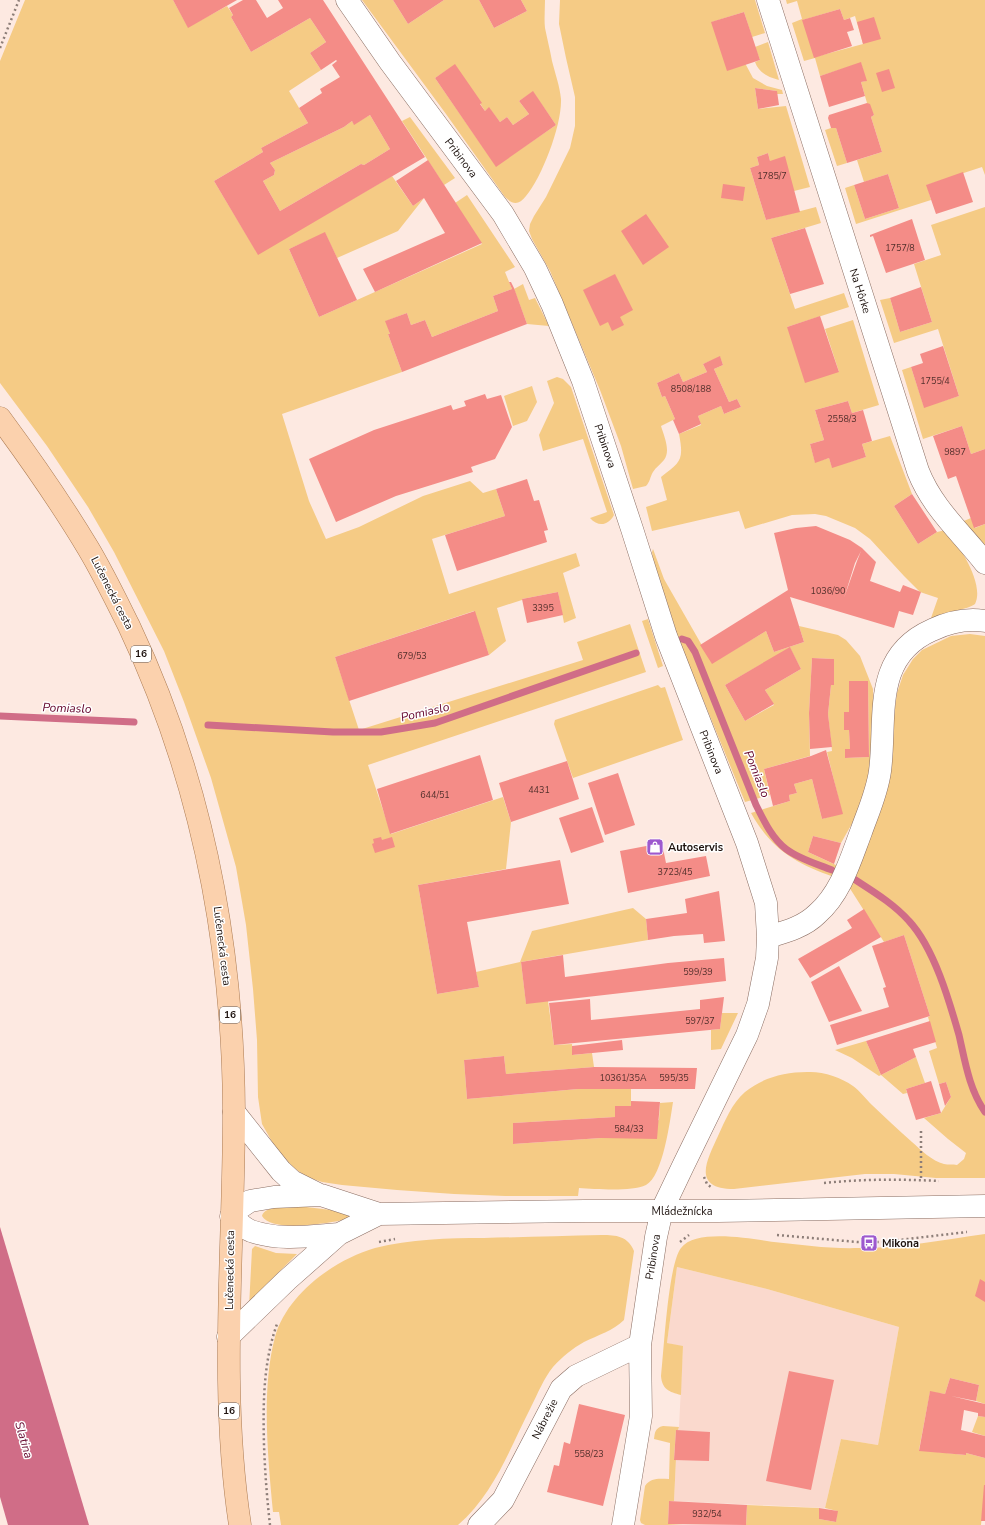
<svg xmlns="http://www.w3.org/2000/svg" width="985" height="1525" font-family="'Nunito Sans',sans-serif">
<rect width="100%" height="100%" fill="#fde9e1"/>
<!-- built -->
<path fill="#fad9cd" d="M677,1267L767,1289L899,1327L878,1445L841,1439L825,1508L674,1501L676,1460H674L676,1430H678L679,1427L683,1347L667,1343Z"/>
<!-- green -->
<path fill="#f5cb85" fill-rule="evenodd" d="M25,0H173L188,27L227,6L233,15L231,17L251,52L310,18L326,42L310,53L321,70L289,91L308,123L261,148L263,152L214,181L258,254L392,176L413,206L424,198L398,231L337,258L325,233L289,249L319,317L482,244L455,203L467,195L515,267L505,272L512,289L493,296L498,311L432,337L425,320L411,325L407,313L386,321L390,334H388L402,372L282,414L309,501L326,539L359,527L423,496L470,481L483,493L496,489L505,516L432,539L449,594L576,553L580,566L563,573L576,618L564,623L558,592L522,599V600L497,608L506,641L489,655L474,611L335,657L359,730L583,660L577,642L630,624L646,672L368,765L391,834L503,797L511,822L506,869L418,885L437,994L479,987L476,972L520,962L532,931L633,908L646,919L648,940L521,962L526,1003L548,1001L554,1045L572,1044L573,1055L592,1053L594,1067L506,1074L504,1056L464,1060L467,1099L578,1089H631V1106H615V1117L513,1123V1144L601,1138L659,1120L660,1103L673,1102C670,1121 663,1176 646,1185C631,1192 596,1189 579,1188L578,1196H505L454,1194L397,1190L342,1185L322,1182L307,1177L294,1168L275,1147L262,1124L258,1097L257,1040L253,989L246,925L236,867L211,778L184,702L164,651L114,552L88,507L47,446L0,383V61Z
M362,0H393L408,24L444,0H479L494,28L527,11L521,0H545C545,9 544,19 545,28C547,38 550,50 552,61C555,73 560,87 561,99C562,125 542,177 526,196C519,205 513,205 505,197L446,114ZM455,65L485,111L489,108L500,122L507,117L513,125L529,114L519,101L533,92L556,125L496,166L435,78Z
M560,0H755L765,33L752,37L744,12L712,22L746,65L753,78L767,86L782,90L783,94H777V91L755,88L758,109L786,106L810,187L794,191L770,161L768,153L757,157L759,165L750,168L766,220L816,207L821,223L771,238L795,309L844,293L849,307L787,327L839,372L825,329L853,320L879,405L852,413L848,401L815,410L824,440L810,444L815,462L829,458L832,467L866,457L862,444L890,436L912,494L894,506L918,544L937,532L946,530C959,545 985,584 975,604C968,609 941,615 931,618L938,598L920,592L904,576L870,539L855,528L826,516L815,514L792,515L745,529L739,511L652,531L646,507L667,500L661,477C681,462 684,460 679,434L701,425L698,416L721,406L724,414L741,407L737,399L729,402L714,369L723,365L720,357L703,364L707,372L683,382L679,373L657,383L662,397L665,396L675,419L661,426C664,436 671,451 664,460C661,464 656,467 653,472C650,477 650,482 646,486L633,489L621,446L600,390L550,271L532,239L529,231L530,224L534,216L546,197L570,148L575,126V97L566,58L559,24Z
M786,0H985V175L982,167L927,185L931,200L856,224L845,188L854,185L865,219L899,208L888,174L864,182L857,160L882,152L871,117L874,115L867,103L861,82L866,81L861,63L820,76L815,58L804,61L792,23L802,19L797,1L787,4ZM840,9L844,20L855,16L863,44L815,57L803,20Z
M768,42L779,80C768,77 759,73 755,62L760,60L755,47Z
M370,115L390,149L364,165L361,164L280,211L263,181L274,175L275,170L270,163L344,127L352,121L354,124Z
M410,117L455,178L444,185L402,121Z
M831,128H836L847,163L837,166L825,130Z
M985,207V449L971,454L962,426L923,439L902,370L911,367L924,407L959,396L938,329L894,343L880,300L890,298L900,332L932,322L914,264L941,255L931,225Z
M523,284L529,300L535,298L549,326L527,324L514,289Z
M557,377L563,379L571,387L614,515C608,526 598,527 590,518L607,512L583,439L543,451L539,435L554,403L547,381Z
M532,386L537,402L527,421L513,426L504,396Z
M971,518L975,528L985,524V550L959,523Z
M653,549L664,579L712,663L766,631L774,652L804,642L799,626L838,635L846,640L860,656L873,689L874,757L858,813L841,843L813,836L808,852L838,866L834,877C795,863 772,850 751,813L790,801L789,795L797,793L794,784L812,779L822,819L842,813L827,752L832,751L828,714L831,685H834V659L812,658L809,713L810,756L764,769L770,795L745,802L680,643L653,560L652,552ZM790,648L801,669L765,690L774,705L745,721L725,685ZM849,681H868L869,757L845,758V749H850L849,730H844V712H849Z
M648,619L663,666L658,668L642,621Z
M970,634L985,636V1178H936L894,1174H865L734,1189C691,1189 707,1160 718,1136C725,1121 732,1103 745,1092C762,1078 784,1072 807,1072C822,1071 841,1077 853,1086C860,1091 866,1099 872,1105C885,1117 898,1130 912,1142C921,1150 932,1161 944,1164C948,1165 953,1164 957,1165L964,1159L966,1153L948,1139L924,1118L941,1113L951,1097L946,1082L939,1084L929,1051L937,1048L928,1017L930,1016L904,935L884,942L849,887L891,738L897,693L903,675L913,659L922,650L951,636Z
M658,685L661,688L665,687L683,740L573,778L554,724L555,720Z
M722,1013H738L721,1049L711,1050V1030L720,1029Z
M866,1041L881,1075L916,1057L925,1083L906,1089L907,1093L903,1094L881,1075L879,1076L852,1058L835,1050Z
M298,1206L331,1210L352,1214L353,1218C336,1222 272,1234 262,1216C265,1205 288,1207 298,1206Z
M985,1234V1404L976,1401L979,1385L950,1378L945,1394L930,1392L919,1450L965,1455L966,1453L985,1458V1485L981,1525H746L747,1505L819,1508V1519L836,1522L837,1511L825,1508L841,1439L878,1445L899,1327L767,1289L677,1267L667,1343L683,1346L681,1395C669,1392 662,1389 661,1376C664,1350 668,1265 681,1248C696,1228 752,1239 774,1242C802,1245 830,1249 859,1248C901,1248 943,1240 985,1234Z
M602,1235C616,1235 628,1236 634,1251L624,1320C613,1331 598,1335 584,1342C573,1348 562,1357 553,1367C544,1378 538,1393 531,1407C510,1448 494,1494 458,1525H281L279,1512H273C268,1459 261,1389 275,1337C287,1294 334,1260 375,1248C410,1239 448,1238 484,1238C523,1237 562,1236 602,1235Z
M255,1246L276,1253L297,1254L278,1273L249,1307L252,1249Z
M978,1416L985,1417V1436L972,1432Z
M663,1426L679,1427L678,1430H676L674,1459H676L674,1501H669L668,1524L683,1525H645L641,1523L640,1520L645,1486C651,1477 660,1479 669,1479L670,1443L654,1439C655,1432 655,1428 663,1426Z"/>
<!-- water -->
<path fill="#d06d87" d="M0,1227L89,1525H8L0,1497Z"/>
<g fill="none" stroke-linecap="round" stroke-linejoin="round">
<!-- stream -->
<path stroke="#d06d87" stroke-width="7" d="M682,639L688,641L695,652L756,805C764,821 772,838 786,849C799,859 817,864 832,870
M0,716L134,722
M208,725L333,732H381L435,723L636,653
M854,879C874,892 894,904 909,921C934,948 949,1000 959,1035C965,1061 969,1089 985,1112"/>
</g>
<!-- building -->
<path fill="#f48c87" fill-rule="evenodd" d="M173,0H237L188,28Z
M243,0H256L267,18L283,8L278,0H323L425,157L258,255L214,181L263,152L261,148L308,123L299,108L322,93L320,89L340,77L332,65L337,61L336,60L321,70L310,53L326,42L310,18L251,52L231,17L233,15L229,8ZM370,115L390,149L364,165L361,164L280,211L263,181L274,175L275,170L270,163L344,127L352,121L354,125Z
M393,0H444L408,24Z
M479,0H521L527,11L494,28Z
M840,9L844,20L850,18L854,30L847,32L852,46L814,58L802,20Z
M744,12L760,60L727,71L711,22Z
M874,17L881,39L863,44L857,22Z
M861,62L867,81L861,82L865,96L829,107L820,76Z
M455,64L482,103L480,104L485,111L489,107L500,122L507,117L513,125L529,114L519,101L533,91L556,125L496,167L435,78Z
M889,69L895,88L882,92L876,73Z
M755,88L777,91L779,105L758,109Z
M867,103L870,104L874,115L871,117L882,152L847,163L836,128H831L828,118L829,115Z
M768,153L770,161L785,156L800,212L766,220L750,168L759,165L757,157Z
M428,160L482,243L375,292L363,269L445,233L424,198L413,206L396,181Z
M963,172L973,202L936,214L926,185Z
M888,174L899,208L865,219L854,185Z
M723,184L745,187L743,201L721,198Z
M646,214L669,247L643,265L621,231Z
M912,219L925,260L886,273L873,236L870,237V235Z
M805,228L824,284L790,294L771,238Z
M325,232L357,300L319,317L289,249Z
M615,274L633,310L620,317L624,325L612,331L608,322L600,326L583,290Z
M509,282H511L514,288L527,324L402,372L388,334H390L385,321L407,313L411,325L425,320L432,337L498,311L493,296L512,289Z
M921,287L932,322L900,332L890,298Z
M820,316L839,372L805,383L787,327Z
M943,346L959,396L924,408L911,367L923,363L920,354Z
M720,356L723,365L714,369L729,402L737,399L741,407L724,414L721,406L698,416L701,424L679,434L673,420L675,419L665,396L662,397L657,383L679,373L683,382L707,372L703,364Z
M485,394L487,399L501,395L512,427L495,459L471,467L473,472L396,496L336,522L309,459L374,430L451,405L453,410L466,406L464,401Z
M848,401L852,413L863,410L872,441L862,444L866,457L832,468L829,458L815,463L810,444L824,440L815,410Z
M962,426L971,454L985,449V524L974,528L956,476L948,479L933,436Z
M527,479L534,501L539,500L548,530L544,531L547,542L457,571L445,535L505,516L496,489Z
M912,494L937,532L918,544L894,506Z
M816,526L850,540L862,548L876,562L870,581L900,592L903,585L921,592L913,615L899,611L894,628L790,597L804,642L774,652L766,631L712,664L700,645L788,590L774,533L796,528ZM861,551L857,561L844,598L855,563Z
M558,592L563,615L527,623L522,599Z
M475,611L489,655L349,701L335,657Z
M790,647L801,669L765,690L774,704L745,721L725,685Z
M812,658L834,659V685H831L828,714L832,747L810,749L809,713Z
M849,681H868L869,757L845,758V749H850L849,730H844V712H849Z
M826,750L843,814L822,819L812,779L794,784L797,793L789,795L790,801L773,806L764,769L811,756Z
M480,755L493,800L390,834L377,789Z
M567,761L579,799L511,822L499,783Z
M618,773L635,825L605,835L588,783Z
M592,807L604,842L571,853L559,818Z
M813,836L841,843L834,864L808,852Z
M381,837L382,840L392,837L395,847L375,853L372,844L374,843L373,839Z
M662,843L666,863L706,856L710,876L628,893L620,851Z
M560,860L569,904L467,922L479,987L437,994L418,885Z
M719,891L725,941L704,943L703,934L674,936L648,940L646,919L687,913L685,899Z
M864,909L881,937L810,978L798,959L852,928L847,920Z
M904,935L930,1016L837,1045L830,1025L889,1007L883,988L886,987L872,946Z
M563,955L565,977L668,963L724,958L726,981L526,1004L521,962Z
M839,966L862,1011L829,1022L811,982Z
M724,997L720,1029L554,1045L549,1003L590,999L591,1020L700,1009V1000Z
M930,1021L936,1042L913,1049L916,1057L881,1075L866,1041Z
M622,1040L623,1050L572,1055V1046Z
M504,1056L506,1074L594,1067L697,1068L695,1089H578L467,1099L464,1060Z
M931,1081L941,1113L916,1120L906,1089Z
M946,1082L951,1097L945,1106L939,1084Z
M631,1101L660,1102L657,1139L601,1138L513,1144V1123L615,1117V1106H631Z
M980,1279L985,1282V1302L975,1296Z
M789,1371L834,1380L811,1490L766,1481Z
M950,1378L979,1385L976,1401L951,1396L985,1404V1417L978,1416V1413L964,1410L961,1430L985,1436V1458L966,1453V1455L919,1451L930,1391L945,1394Z
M579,1404L625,1415L603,1506L547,1492L554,1465L559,1466L564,1442L570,1444Z
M676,1430L710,1432L709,1461L674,1460Z
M984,1485H985V1521H981Z
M669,1501L747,1505L746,1525L668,1524Z
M819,1508L838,1511L836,1522L819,1519Z"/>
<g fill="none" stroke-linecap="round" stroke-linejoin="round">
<!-- street casing -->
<g stroke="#8b6e63" stroke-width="23">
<path id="street" d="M347,0L390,62L503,214L535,268L552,304L583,381L632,529L666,636L747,843L766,903L768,937L767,958L758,1004L747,1035L683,1166L662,1210L656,1237L640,1345L641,1416L623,1525
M768,0L918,471C933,509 961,532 985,563
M768,937C785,932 804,927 817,914C841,893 850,861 861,832C868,812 877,793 880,771C887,718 871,657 932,630C949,622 966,618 985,621
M479,1525L503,1500L561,1389L576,1376L640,1345"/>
</g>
<!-- secondary casing -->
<g stroke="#8b6e63" stroke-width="23">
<path id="secondary" d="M234,1112L281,1171L292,1181L318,1194
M339,1234C310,1236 280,1241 251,1231C243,1228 237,1221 231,1216L241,1207L250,1201L274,1197L321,1195L379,1214L585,1211H718L985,1206
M228,1337L287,1280L339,1234L379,1214"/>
</g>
<!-- primary casing -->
<g stroke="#ac7b52" stroke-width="23">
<path id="primary" d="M0,418C31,460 61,503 88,548C103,573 116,600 129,626C202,780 233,942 234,1112C234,1250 219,1388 240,1525"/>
</g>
<!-- path -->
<path stroke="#8d7e78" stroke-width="2.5" stroke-dasharray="2 3" stroke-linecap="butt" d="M0,48L19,0
M921,1131V1180
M704,1177L707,1184L711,1187
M824,1183C862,1179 900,1179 939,1181
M777,1235L857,1242H882L967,1232
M379,1242L395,1239
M680,1242L689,1235
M270,1525C267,1499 265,1472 264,1445C263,1404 263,1363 277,1324"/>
<!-- street -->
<use href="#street" stroke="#fff" stroke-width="22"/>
<!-- secondary -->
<use href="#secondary" stroke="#fff" stroke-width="22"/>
<!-- primary -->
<use href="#primary" stroke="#fbd1ad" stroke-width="22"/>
</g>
<!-- icons -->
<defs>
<g id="shop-square" transform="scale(0.9)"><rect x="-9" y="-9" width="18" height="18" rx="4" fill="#9d59ce" stroke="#fff"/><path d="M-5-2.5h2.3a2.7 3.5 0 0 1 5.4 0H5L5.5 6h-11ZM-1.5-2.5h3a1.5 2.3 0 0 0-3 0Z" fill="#fff"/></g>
<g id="bus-square" transform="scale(0.9)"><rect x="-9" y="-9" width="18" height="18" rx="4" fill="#9d59ce" stroke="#fff"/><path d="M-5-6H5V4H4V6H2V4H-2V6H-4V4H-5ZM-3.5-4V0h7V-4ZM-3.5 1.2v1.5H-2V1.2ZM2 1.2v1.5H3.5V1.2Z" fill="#fff"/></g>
</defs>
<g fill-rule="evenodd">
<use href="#shop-square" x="655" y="847"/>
<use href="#bus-square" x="869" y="1243"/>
</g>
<g text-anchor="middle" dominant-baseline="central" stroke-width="3" stroke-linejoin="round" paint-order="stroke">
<!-- number labels -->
<g font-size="9" fill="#53302c">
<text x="772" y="176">1785/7</text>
<text x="900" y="248">1757/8</text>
<text x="935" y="381">1755/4</text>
<text x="691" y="389">8508/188</text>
<text x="842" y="419">2558/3</text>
<text x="955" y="452">9897</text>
<text x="828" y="591">1036/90</text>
<text x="543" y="608">3395</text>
<text x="412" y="656">679/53</text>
<text x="539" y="790">4431</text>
<text x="435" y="795">644/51</text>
<text x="675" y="872">3723/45</text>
<text x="698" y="972">599/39</text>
<text x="700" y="1021">597/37</text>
<text x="623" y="1078">10361/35A</text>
<text x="674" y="1078">595/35</text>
<text x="629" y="1129">584/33</text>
<text x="589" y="1454">558/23</text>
<text x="707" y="1514">932/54</text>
</g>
<!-- shield labels -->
<g fill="#fff" stroke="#615956" stroke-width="1">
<rect x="131" y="646" width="20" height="16" rx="3"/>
<rect x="220" y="1007" width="20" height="16" rx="3"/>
<rect x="219" y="1403" width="20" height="16" rx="3"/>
</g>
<g font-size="10" font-weight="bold" fill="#1d120e">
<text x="141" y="654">16</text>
<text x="230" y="1015">16</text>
<text x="229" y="1411">16</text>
</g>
<!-- street labels -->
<g font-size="11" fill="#1d120e" stroke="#fff">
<text transform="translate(461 158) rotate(53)">Pribinova</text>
<text transform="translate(860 291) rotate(72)">Na Hôrke</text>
<text transform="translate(605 446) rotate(71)">Pribinova</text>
<text transform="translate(112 593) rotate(63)">Lučenecká cesta</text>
<text transform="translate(711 752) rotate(68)">Pribinova</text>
<text transform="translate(222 946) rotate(83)">Lučenecká cesta</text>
<text x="682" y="1211">Mládežnícka</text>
<text transform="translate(653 1257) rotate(-81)">Pribinova</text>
<text transform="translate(230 1270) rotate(-89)">Lučenecká cesta</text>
<text transform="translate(545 1419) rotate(-63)">Nábrežie</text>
</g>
<!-- poi labels -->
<g font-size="11" font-weight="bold" fill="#1d120e" stroke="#fff" text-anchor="start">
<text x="668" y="847">Autoservis</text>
<text x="882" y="1243">Mikona</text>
</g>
<!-- water labels -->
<g font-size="12" font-style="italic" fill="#64052c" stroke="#fff">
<text transform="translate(67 708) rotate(2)">Pomiaslo</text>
<text transform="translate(425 712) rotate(-13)">Pomiaslo</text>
<text transform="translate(757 774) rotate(68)">Pomiaslo</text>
<text transform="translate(24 1440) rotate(74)">Slatina</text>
</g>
</g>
</svg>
